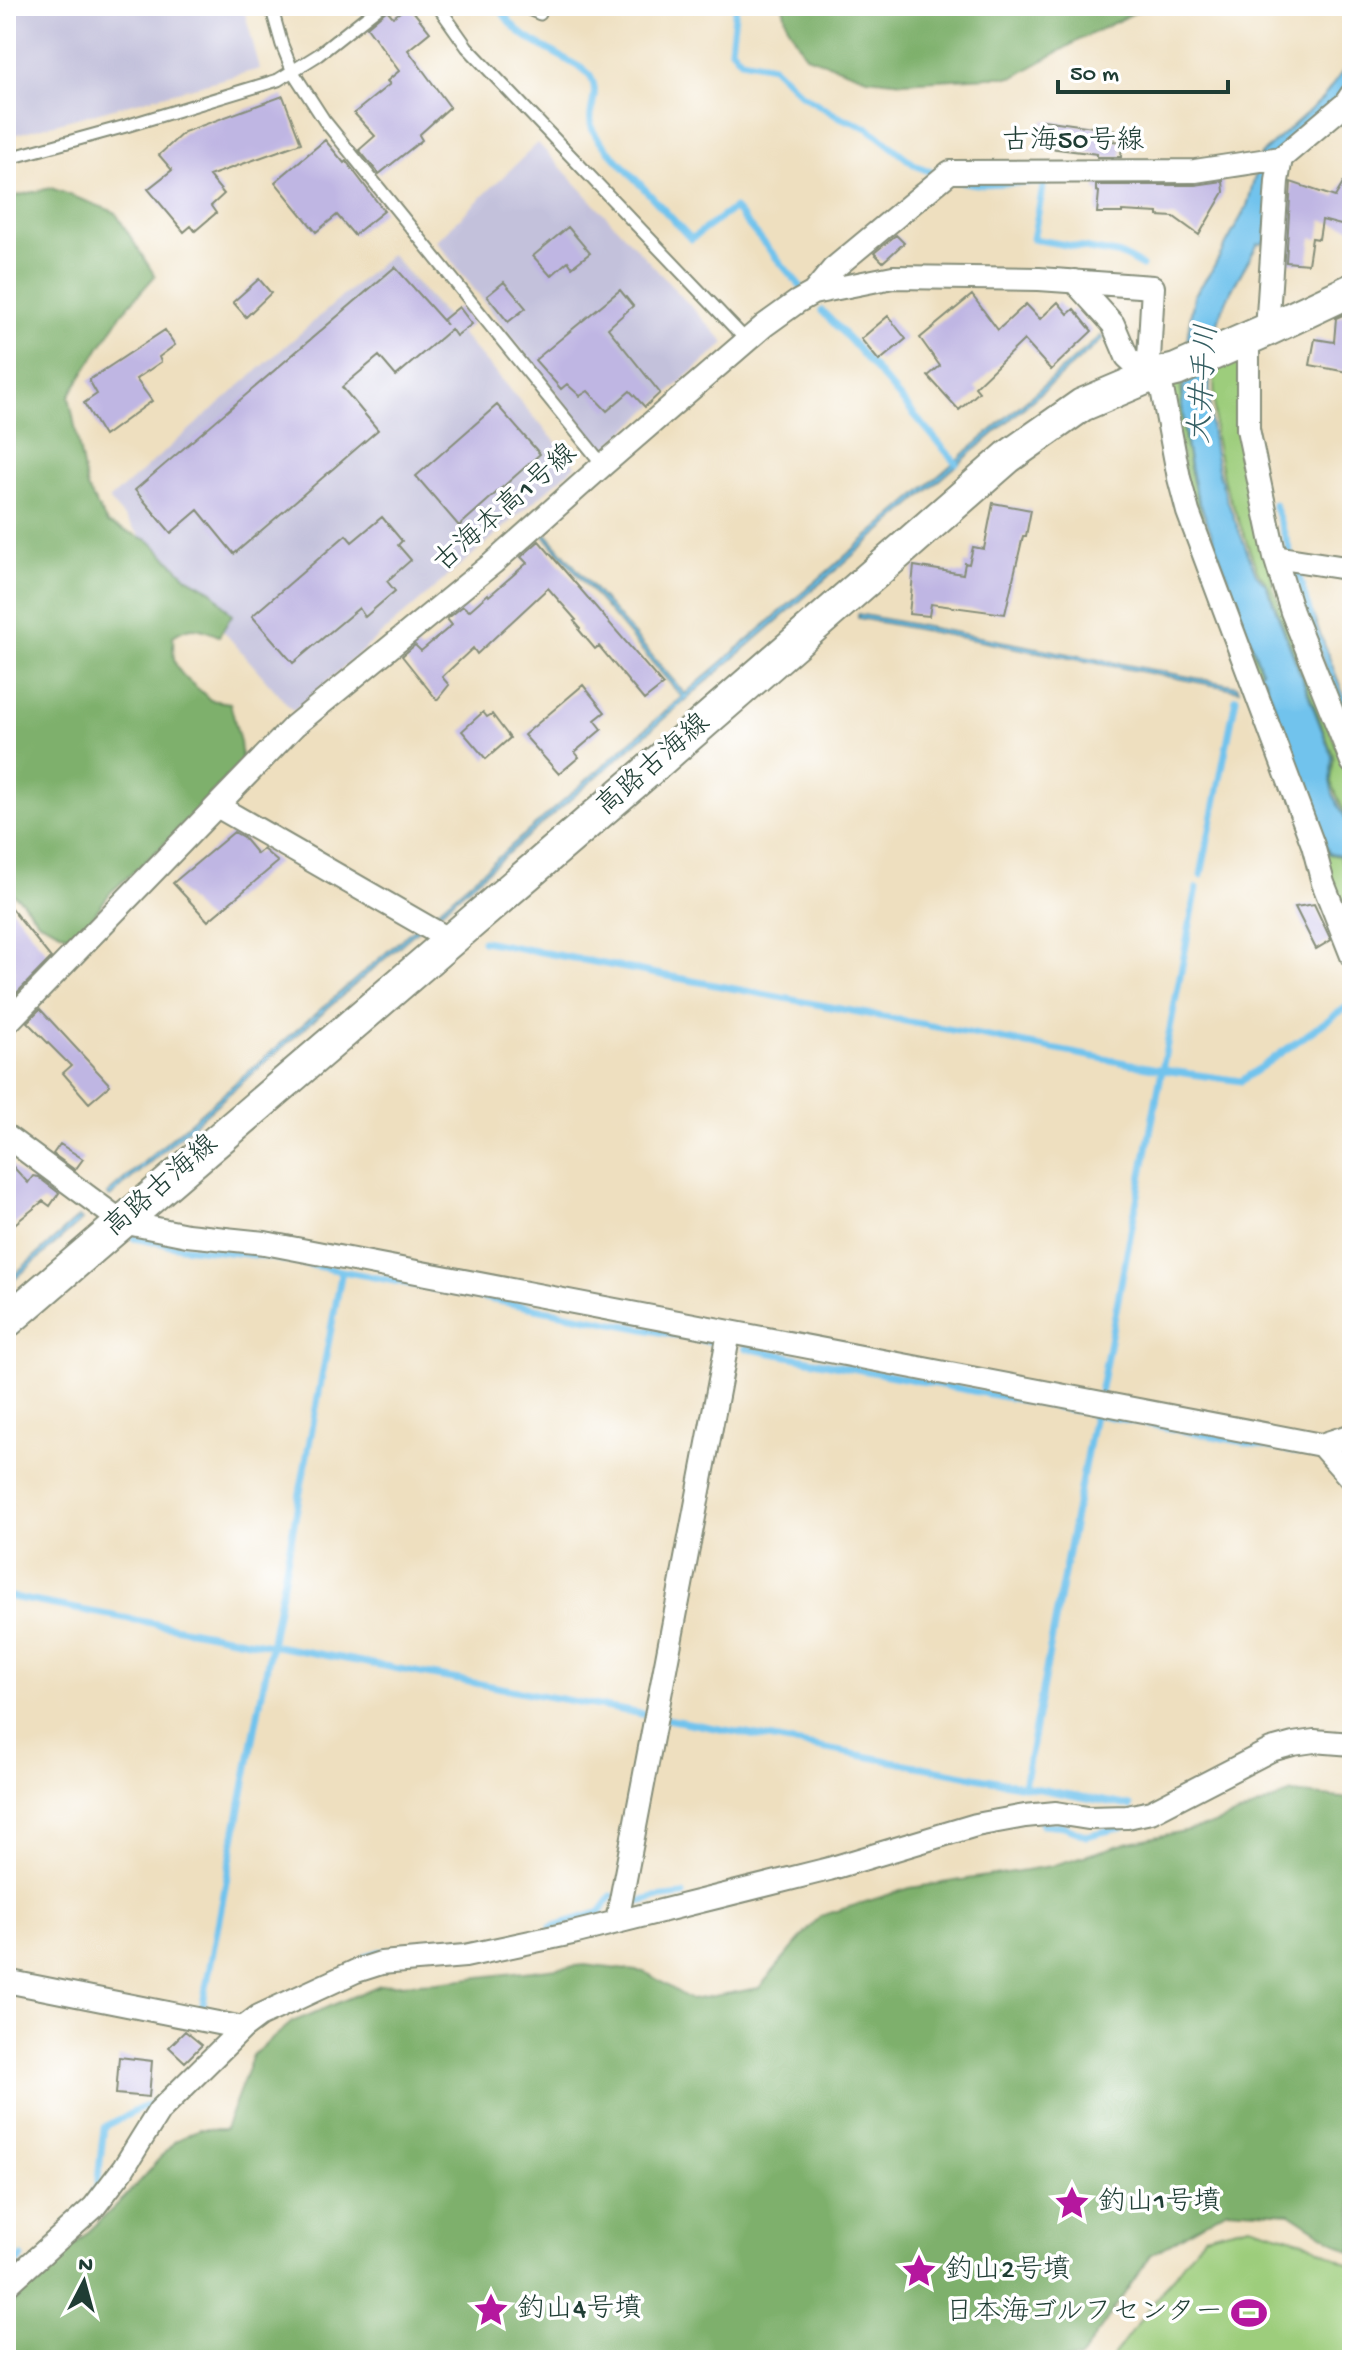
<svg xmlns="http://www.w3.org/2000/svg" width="1358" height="2366" font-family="'Gochi Hand','Klee One',sans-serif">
<rect width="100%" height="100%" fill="#fff"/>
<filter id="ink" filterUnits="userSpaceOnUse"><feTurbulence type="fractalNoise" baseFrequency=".0125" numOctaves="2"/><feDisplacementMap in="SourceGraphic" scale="16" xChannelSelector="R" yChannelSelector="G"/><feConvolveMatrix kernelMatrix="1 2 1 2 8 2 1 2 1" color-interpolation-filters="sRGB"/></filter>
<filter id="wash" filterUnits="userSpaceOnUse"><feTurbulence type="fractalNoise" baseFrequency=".006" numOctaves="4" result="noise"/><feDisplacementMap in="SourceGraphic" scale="32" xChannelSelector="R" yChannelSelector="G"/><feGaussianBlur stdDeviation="1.8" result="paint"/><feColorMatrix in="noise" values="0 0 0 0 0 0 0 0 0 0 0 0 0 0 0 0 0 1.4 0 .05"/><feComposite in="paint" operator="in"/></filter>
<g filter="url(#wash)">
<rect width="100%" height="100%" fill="#eedfbf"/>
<!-- industrial -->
<path fill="#c3c1db" d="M6,6H243L260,69L6,137Z
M538,143L725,343L602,451L436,241Z
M391,254L576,465L293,711L109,500Z"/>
<!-- green -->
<path fill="#9dcd7c" stroke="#5e8558" stroke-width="2" d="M1234,358L1242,364L1273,587L1352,787V829L1331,782L1334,757L1268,585L1258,572L1224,482L1215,437L1214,367Z
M1181,381C1178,484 1225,578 1261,672L1259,673L1261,679L1263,678L1328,854L1339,856L1352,882V934L1194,518L1168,386Z
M1250,2225L1304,2241L1352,2266V2360H1110L1204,2236Z"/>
<!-- forest -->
<path fill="#7eb06c" stroke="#4e7650" stroke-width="2" d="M783,6H1148L1081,39L1014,77H988L903,82L867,78L806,56L787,24Z
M51,188L115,212L155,276L122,313L69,396L87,488L107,523L150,541L188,578L212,591L232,615L219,636C199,628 192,623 173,636C174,644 172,655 175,662C180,678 200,688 210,700L230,703L240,742L242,761L160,848L111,892L90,920L67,935L39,922L22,901L6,888V198Z
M1292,1793L1352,1799V2253L1290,2213L1227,2209L1151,2255L1079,2360H6L7,2309L125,2197L175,2141L199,2129H225L253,2055L292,2022L380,1985L437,1982L584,1965L645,1972L691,2000L759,1988L820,1916L910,1888L1051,1866L1130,1842L1209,1826Z"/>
<!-- water -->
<path fill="#71c3ed" stroke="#488090" stroke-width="2" d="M1352,59V88L1278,154L1265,243L1258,244C1242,272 1222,302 1215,333C1205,378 1209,444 1223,487C1232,516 1245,545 1256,574L1266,585L1332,757L1330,782L1333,794L1352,832V879L1340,855L1329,853L1264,677L1261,678L1259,673L1262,671L1195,489L1187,449L1182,405L1188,333L1194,296L1212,270L1247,206L1261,154L1322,99Z
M1101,336L1103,339L426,924L424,922L682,697L542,533L544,531L685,694Z
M1311,610L1352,717V736L1308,619Z
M858,614L1237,686L1239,690L858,618Z
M417,926L420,928L110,1197L107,1194Z
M79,1217L82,1220L15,1279L13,1276Z"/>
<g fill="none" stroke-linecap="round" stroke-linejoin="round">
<!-- stream -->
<path stroke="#71c3ed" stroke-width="7" d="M499,6C517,40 542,44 572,63C577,66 584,69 588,73C603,93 586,108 592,128C593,132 596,135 598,139L691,239L734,208L801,287
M736,6L731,48L741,60L772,66L801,94L837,116L868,128L915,165L933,173
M952,180L977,184L1044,182L1033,239L1122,255L1142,266
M822,311L850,340L956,463
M1274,504L1290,551
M1297,570L1312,622
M1201,875L1236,698
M483,941L1163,1070L1241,1081L1351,1004
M134,1238L182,1247L264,1256L712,1342
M745,1348L1318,1456
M1100,1393L1197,888
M6,1596L642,1714
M667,1719L1130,1806
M1024,1786L1094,1415
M1042,1824L1064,1826L1086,1836L1122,1827
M630,1904L654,1898L683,1895
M696,1914L725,1906
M551,1927L600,1912L612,1896
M366,1956L379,1952L425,1948
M202,2009L342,1271
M93,2192L97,2188L104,2127L155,2101
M6,2271L22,2257"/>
</g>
<g id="blocks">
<!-- building -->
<path fill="#bfb6e3" d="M409,6L430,32L408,50L450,107L419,135L422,140L379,174L359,150L375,136L354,113L390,84L387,81L399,71L367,27L387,10L393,17Z
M283,96L301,143L209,176L224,194L211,206L216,213L195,231L191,226L184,232L148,189L172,170L159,155L184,132Z
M1043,120L1115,130L1113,141L1122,142L1121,157H1097V154L1040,147Z
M325,140L344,163L346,161L384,211L354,235L337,215L316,232L275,182Z
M1352,168V228L1322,220L1319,239L1312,238L1308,264L1286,262L1291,182L1335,197Z
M1223,181L1224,192L1199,235L1174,217L1158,216V213L1122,211V213H1097L1099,192L1096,191V185H1195Z
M568,227L590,253L572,267L568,261L551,276L533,256Z
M896,235L904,243L883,262L874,253Z
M395,267L447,325L443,320L459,307L472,324L456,336L451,329L396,376L379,356L342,387L378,430L234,554L198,510L171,533L135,490Z
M259,279L271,293L246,317L233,302Z
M504,282L526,308L508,322L487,296Z
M620,290L633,306L608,328L660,393L645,407L630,391L607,411L588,391L580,396L567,384L561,389L535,360Z
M972,295L998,330L1026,304L1040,319L1058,302L1068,314L1074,309L1092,331L1051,370L1024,340L975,387L979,392L959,410L928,376L940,366L920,338Z
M1352,311V373L1310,365L1315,339L1334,342L1336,318Z
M888,316L906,339L879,361L861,339Z
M165,330L175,345L159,357L161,362L136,379L152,401L104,436L84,403L97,394L89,380Z
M497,405L540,454L459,526L416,476Z
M993,503L1031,510L1026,536H1023L1005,614L931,604L929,616L909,614L914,566L963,574L965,563L969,564L973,547L984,549Z
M382,517L402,541L398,545L411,560L387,581L395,591L365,617L359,608L293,663L252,616L346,535L352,542Z
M539,541L663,685L644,700L599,646L595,649L579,630L580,628L574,621L576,620L548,588L477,654L473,648L442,677L449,685L437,700L402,656L415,645L421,651L452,625L447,619L463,606L469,611L488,594L489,596L527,563L521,557Z
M583,685L605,712L595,720L602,729L575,752L579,757L559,774L524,735Z
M483,712L487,717L492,714L510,738L486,759L462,731Z
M234,832L243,837L257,854L263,849L278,862L208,921L173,883Z
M6,902L51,958L6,1004V976L8,978L15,971L6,960Z
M1314,904L1331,940L1316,949L1295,907Z
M40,1009L110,1085L89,1103L63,1073L71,1066L27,1022Z
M60,1144L83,1159L75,1170L53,1154Z
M6,1159L28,1183L33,1176L38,1177L59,1193L50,1206L43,1201L6,1231Z
M185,2031L202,2045L185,2062L169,2047Z
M119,2057L152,2061L149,2097L116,2094Z"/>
</g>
</g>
<g filter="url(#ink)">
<use href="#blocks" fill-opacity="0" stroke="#868e7a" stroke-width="2"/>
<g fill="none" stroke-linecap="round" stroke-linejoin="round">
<!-- service casing -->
<g stroke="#868e7a" stroke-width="15">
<path id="service" d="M271,6L282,45L293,72L324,120L603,465
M438,6L467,47L747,341
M522,6L540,14
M6,159L126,126L278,80L318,55L380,6"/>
</g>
<!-- minor casing -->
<g stroke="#868e7a" stroke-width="26">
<path id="minor" d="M1074,281L1113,324L1127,357L1162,389L1179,478L1188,512L1313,845L1323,883L1352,956
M813,293L833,269L950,172L1195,171L1281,158L1345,104L1352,94
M1267,330L1277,181L1281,158
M1248,337V429L1275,557L1292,612L1352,762
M1275,557L1352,569
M217,806L450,940
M6,1024L294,726L493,563L603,465L765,325L797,302L813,293L893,277L1039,279L1153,287L1148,377
M6,1136L122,1222L187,1235L265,1243L1321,1445L1352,1435
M1321,1445L1352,1480
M617,1921L729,1333
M6,1981L243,2028
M6,2286L94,2207L123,2169L159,2111L243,2028L259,2016L356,1971L381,1963L465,1956L577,1932L829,1869L976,1825L1025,1816L1056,1813L1088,1818L1127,1817L1151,1812L1271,1750L1293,1744L1314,1741L1352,1744"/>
</g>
<!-- secondary casing -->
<g stroke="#868e7a" stroke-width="36">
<path id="secondary" d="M6,1322L656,764L1008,457L1082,405L1148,377L1176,370L1267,330L1352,290"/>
</g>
<!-- service -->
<use href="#service" stroke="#fff" stroke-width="11"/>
<!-- minor -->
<use href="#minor" stroke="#fff" stroke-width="22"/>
<!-- secondary -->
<use href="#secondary" stroke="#fff" stroke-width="32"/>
</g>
</g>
<!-- icons -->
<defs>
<g id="sight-bare" transform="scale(2.76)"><path d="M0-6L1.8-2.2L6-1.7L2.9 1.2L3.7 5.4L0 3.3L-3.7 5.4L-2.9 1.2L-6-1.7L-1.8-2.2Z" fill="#b5179e" stroke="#fff" stroke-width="2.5" paint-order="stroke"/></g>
<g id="stadium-bare" transform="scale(2.76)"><path d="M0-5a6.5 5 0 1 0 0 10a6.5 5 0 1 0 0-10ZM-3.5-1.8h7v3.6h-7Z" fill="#b5179e" stroke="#fff" stroke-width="2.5" paint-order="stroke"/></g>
</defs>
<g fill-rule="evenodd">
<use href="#sight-bare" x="1072" y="2203"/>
<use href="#sight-bare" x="919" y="2271"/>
<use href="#sight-bare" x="491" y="2310"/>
<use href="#stadium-bare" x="1249" y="2313"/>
</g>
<g text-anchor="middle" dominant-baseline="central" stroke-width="7" stroke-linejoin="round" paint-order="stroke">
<!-- street labels -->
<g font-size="28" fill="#1f3d34" stroke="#fff">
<text x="1073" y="142">古海50号線</text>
<text transform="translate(506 509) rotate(-41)">古海本高1号線</text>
<text transform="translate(654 766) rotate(-41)">高路古海線</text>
<text transform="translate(162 1187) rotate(-41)">高路古海線</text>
</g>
<!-- poi labels -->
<g font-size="28" fill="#1f3d34" stroke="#fff" text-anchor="start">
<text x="1098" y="2203">釣山1号墳</text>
<text x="945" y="2271">釣山2号墳</text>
<text x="517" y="2310">釣山4号墳</text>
<text x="1223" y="2313" text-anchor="end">日本海ゴルフセンター</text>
</g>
<!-- water labels -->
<g font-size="30" font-style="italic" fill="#345e62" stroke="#fff">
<text transform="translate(1206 384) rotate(-86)">大井手川</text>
</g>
</g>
<!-- margin -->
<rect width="1358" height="2366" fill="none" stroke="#fff" stroke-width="32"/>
<!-- north arrow -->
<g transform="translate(84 2282) rotate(6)" stroke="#ffffff" stroke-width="6" paint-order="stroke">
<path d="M0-6L14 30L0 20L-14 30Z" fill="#1f3d34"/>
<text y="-12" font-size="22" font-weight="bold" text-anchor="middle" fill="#1f3d34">N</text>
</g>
<!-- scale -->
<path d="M1058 80v12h170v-12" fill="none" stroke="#1f3d34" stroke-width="4"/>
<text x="1070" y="80" font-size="24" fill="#1f3d34" stroke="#ffffff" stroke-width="6" paint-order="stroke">50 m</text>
</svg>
